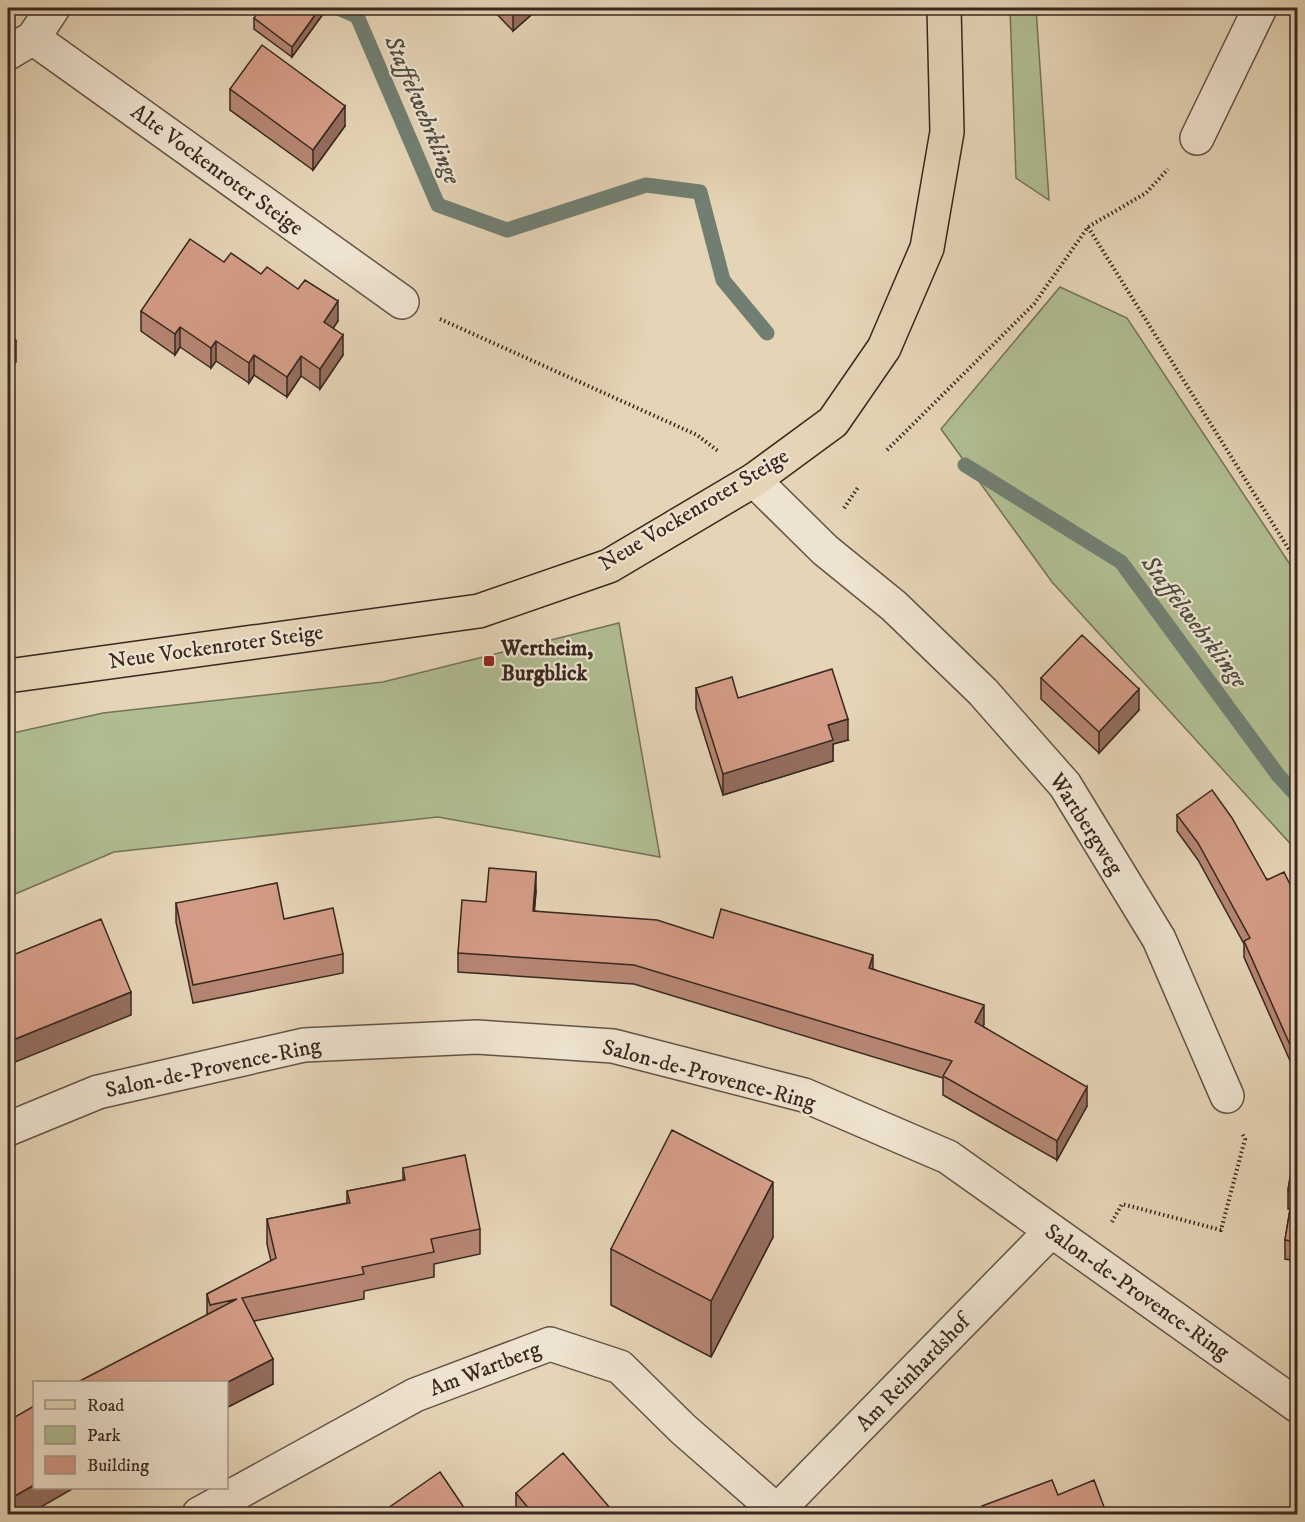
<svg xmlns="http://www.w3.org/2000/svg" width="1305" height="1522" font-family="'IM FELL DW Pica',serif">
<rect width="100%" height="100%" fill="#e5d4b6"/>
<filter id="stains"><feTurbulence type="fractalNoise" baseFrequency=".00333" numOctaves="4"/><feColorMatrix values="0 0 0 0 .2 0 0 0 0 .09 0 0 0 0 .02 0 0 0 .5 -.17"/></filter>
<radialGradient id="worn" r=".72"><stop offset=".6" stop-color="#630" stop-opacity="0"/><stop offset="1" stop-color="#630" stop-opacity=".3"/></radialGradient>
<!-- green -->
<path fill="#b0bd91" stroke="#747258" stroke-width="1.5" d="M1010,8H1036L1049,200L1016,178Z
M1060,287L1127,318L1297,575V851L1052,582L941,429Z
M619,623L660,857L438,817L114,852L8,897V734L103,713L383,682Z"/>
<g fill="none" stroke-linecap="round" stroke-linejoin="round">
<!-- stream -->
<path stroke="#717f72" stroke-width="15" d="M338,8L357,16L438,205L507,230L646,185L700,192L723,280L767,333
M965,465L1121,562L1278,775L1298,797"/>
<!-- minor casing -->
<g stroke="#635346" stroke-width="36">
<path id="minor" d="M33,38L402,302
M8,53L33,38L53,8
M1197,138L1260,8
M754,480L825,550L894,606L983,692L1065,785L1159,939L1227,1096
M8,1129L98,1092L304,1045L477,1037L613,1046L804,1095L948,1157L1298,1406
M199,1514L415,1395L550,1344L620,1367L683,1429L777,1511
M774,1514L1051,1231"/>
</g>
<!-- major casing -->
<g stroke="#382820" stroke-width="36">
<path id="major" d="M8,676L479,611L609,566L754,480L833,422L884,348L927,248L947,132L944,8"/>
</g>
<!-- path -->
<path stroke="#382820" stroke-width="4" stroke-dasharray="1.5 3" stroke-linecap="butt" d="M1088,227L1298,564
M440,319L697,435L718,451
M887,450L1034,304L1088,227L1146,193L1168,169
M844,508L859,486
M1112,1222L1122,1204L1221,1230L1245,1139L1242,1133"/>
<!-- minor -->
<use href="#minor" stroke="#eee3d0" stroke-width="33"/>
<!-- major -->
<use href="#major" stroke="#e5d4b6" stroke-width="33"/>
</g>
<!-- wall -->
<path fill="#b68673" stroke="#382820" stroke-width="1.5" d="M323,8V14L292,57L254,29V18Z
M491,8H539L513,31Z
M230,89L345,126L313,170L230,110Z
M224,262L261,274L338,321L333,328L343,355L320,389L301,376L287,397L254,375L249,383L216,361L211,368L180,347L175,355L141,331V311Z
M1041,678L1139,710L1099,753L1041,699Z
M696,688L738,698L848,740L833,744V761L723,795L696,709Z
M1177,815L1298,901L1291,1063L1244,957V944L1198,860L1177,831Z
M536,891L534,911L713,938L873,969L984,1024L983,1026L1087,1106L1057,1160L943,1095V1078L634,984L458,972V953L486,902Z
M176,903L284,919L343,954V973L193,1003L176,922Z
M1298,1130V1261L1285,1259V1240L1290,1209H1288V1190Z
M403,1168L480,1229V1254L434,1264V1277L364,1291V1299L254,1321L273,1384L226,1408V1383L207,1315V1294L271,1261L267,1244V1219L347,1203V1191L403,1180Z
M773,1237L711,1357L611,1305V1249Z
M516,1493L616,1515H516Z"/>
<!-- shaded-wall -->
<path fill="#946d5e" stroke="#382820" stroke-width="1.5" d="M320,8H323V14L292,57V47Z
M513,8H539L513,31Z
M345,106V126L313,170V150Z
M338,301V321L324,342V322Z
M180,327V347L175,355V334Z
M343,335V355L320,389V369Z
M16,341V362L8,366V345Z
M216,341V361L211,368V348Z
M254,355V375L249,383V363Z
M301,356V376L287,397V377Z
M1139,689V710L1099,753V732Z
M848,719V740L833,744V761L723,795V774L828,725Z
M536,872V891L533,930V911Z
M873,955V974L869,968Z
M131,992V1015L8,1065V1042Z
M984,1005V1024L975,1041V1022Z
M1298,1044V1060L1291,1063V1047Z
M1087,1087V1106L1057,1160V1141Z
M773,1182V1237L711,1357V1301Z
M273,1359V1384L226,1408V1383Z
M34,1485V1488H74L27,1515H8V1500Z"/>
<!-- building -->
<path fill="#d49c86" stroke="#382820" stroke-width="1.5" d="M261,8H320L292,47L254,18Z
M262,45L345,106L313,150L230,89Z
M190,239L224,262L231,253L261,274L267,267L298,289L305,280L338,301L324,322L343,335L320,369L301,356L287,377L254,355L249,363L216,341L211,348L180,327L175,334L141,311Z
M8,325L16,341L8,345Z
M1082,635L1139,689L1099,732L1041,678Z
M832,669L848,719L828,725L833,740L723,774L696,688L732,677L738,698Z
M1212,790L1232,818L1267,880L1284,872L1298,901V1044L1291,1047L1244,941L1250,938L1198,843L1177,815Z
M489,868L536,872L533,911L657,920L713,938L721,909L873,955L869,968L984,1005L975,1022L1087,1087L1057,1141L943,1076L952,1061L634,965L458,953L462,900L486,902Z
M277,883L284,919L333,908L343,954L193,985L176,903Z
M101,919L131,992L8,1042V957Z
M672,1130L773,1182L711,1301L611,1249Z
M1298,1130V1242L1285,1240L1293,1191L1288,1190Z
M465,1155L480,1229L431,1239L434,1252L362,1267L364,1274L242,1298L273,1359L226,1383H76L237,1299L210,1305L207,1294L276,1258L267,1219L350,1203L347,1191L405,1180L403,1168Z
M34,1406V1485L8,1500V1421Z
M563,1453L616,1515H534L516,1493Z
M440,1472L469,1515H378Z
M1052,1480L1058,1495L1094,1480L1107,1515H986L982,1506Z"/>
<!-- markers -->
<rect fill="#8f2418" stroke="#eee3d0" stroke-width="2" x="483" y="655" width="12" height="12" rx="3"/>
<g text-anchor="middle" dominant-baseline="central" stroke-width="4.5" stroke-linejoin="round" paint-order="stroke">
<!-- street labels -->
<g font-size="22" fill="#382820" stroke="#eee3d0">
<text transform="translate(217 170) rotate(36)">Alte Vockenroter Steige</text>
<text transform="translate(694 510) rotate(-31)">Neue Vockenroter Steige</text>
<text transform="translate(216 647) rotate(-8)">Neue Vockenroter Steige</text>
<text transform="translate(1086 824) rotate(57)">Wartbergweg</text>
<text transform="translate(213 1068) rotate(-12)">Salon-de-Provence-Ring</text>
<text transform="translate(709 1075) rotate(15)">Salon-de-Provence-Ring</text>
<text transform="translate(1137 1292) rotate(35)">Salon-de-Provence-Ring</text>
<text transform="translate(485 1369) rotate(-21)">Am Wartberg</text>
<text transform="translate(913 1373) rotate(-46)">Am Reinhardshof</text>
</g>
<!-- poi labels -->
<g font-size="22" font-weight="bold" fill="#382820" stroke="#eee3d0" text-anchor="start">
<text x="501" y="648">Wertheim,<tspan x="501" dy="25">Burgblick</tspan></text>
</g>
<!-- water labels -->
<g font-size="24" font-style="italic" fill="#504c42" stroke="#eee3d0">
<text transform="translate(422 110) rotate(67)">Staffelwehrklinge</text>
<text transform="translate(1194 622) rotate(53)">Staffelwehrklinge</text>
</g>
</g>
<!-- margin -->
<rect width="1305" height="1522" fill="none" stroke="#e5d4b6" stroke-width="30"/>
<rect x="9" y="9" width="1287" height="1504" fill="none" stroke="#382820" stroke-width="3"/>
<rect x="15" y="15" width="1275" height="1492" fill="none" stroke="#382820" stroke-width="1.5"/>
<!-- legend -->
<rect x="33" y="1381" width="195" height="108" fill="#eee3d0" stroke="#a5988a" stroke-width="1.5"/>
<rect x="45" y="1400" width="30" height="9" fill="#e5d4b6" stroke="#a5988a" stroke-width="1.5"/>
<text x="87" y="1411" font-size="18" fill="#382820">Road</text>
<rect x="45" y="1426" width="30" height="18" fill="#b0bd91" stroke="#a5988a" stroke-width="1.5"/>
<text x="87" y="1441" font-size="18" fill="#382820">Park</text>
<rect x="45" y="1456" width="30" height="18" fill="#d49c86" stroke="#a5988a" stroke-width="1.5"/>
<text x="87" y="1471" font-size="18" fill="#382820">Building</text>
<rect width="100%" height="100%" filter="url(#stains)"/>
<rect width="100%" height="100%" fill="url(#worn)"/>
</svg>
